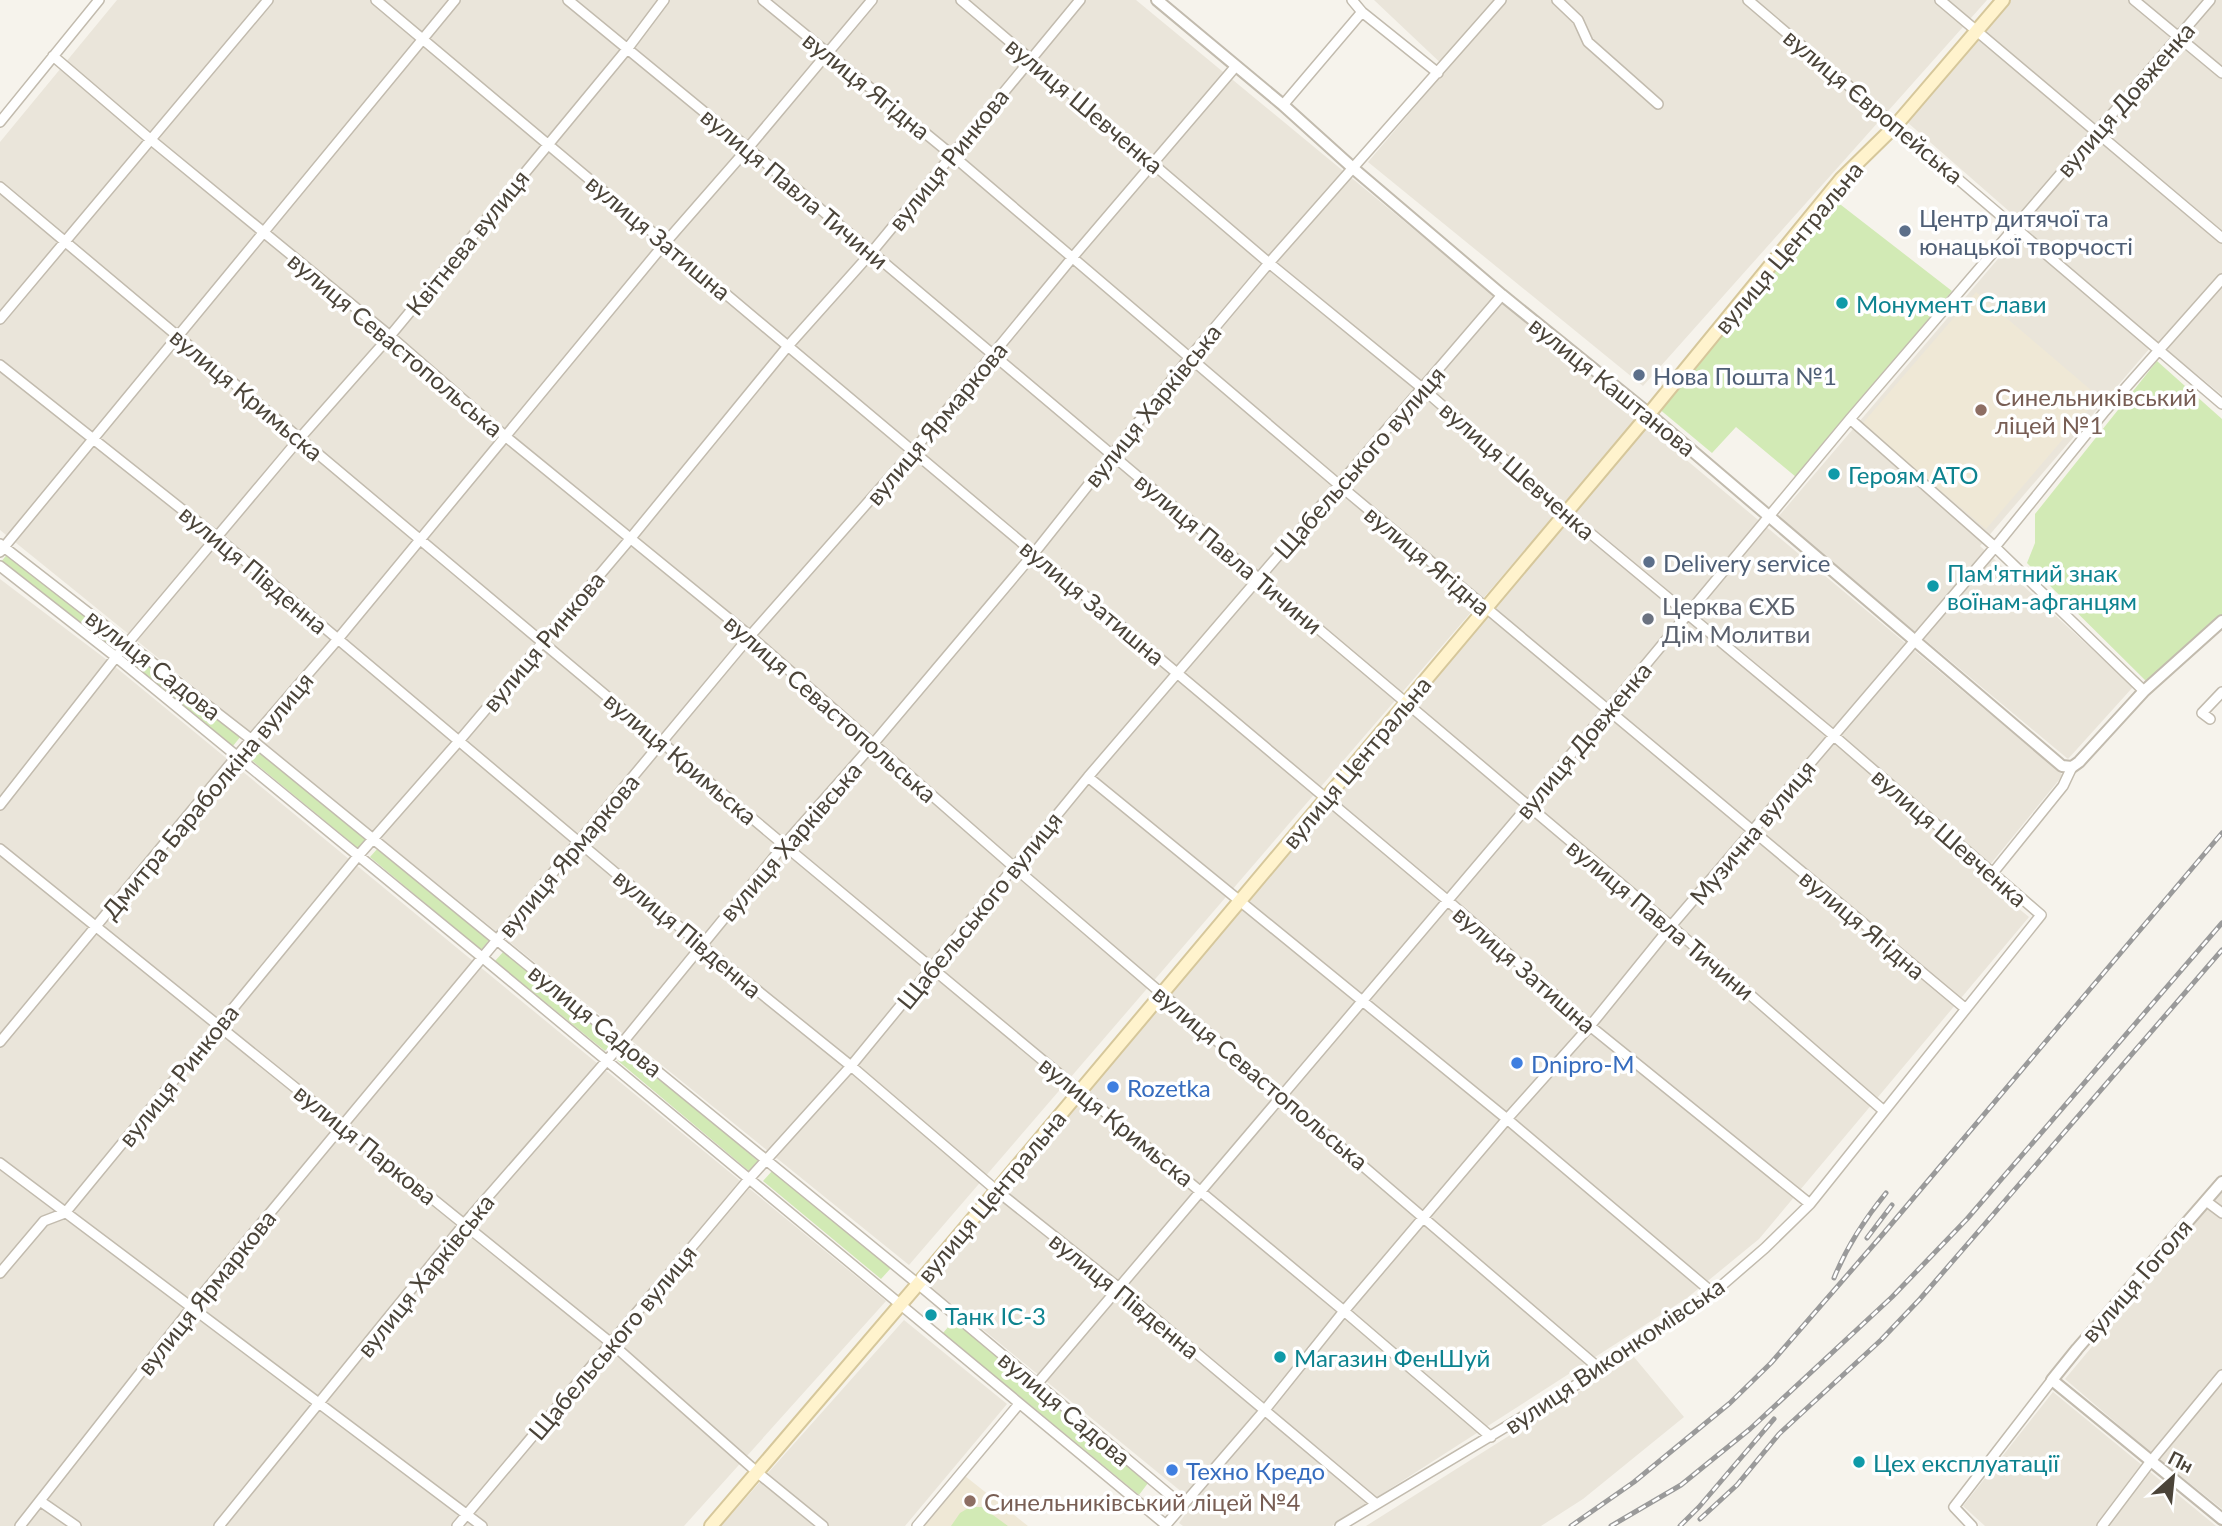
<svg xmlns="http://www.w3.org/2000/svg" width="2222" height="1526" font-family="Lato,sans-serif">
<rect width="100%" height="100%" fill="#f6f3ec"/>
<!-- residential -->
<path fill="#eae5da" d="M117,0H1136L1640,416L909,1265L0,530V142Z
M1374,0H1987L1643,386L1368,162L1447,69Z
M2009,0H2222V395L2156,341L1980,546L2133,687L2068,759L1778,517L2026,226L1907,122Z
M1647,427L2063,775L1980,877L2029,917L1759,1239L1687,1298L1332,1526H1183L1179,1523L1194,1502L926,1283L1169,988Z
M0,579L107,660L886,1301L684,1526H0Z
M2222,1191V1509L2149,1451L2065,1379Z
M904,1320L1007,1404L905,1526H721Z
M1634,1357L1684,1417L1583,1499L1541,1526H1366Z
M2053,1392L2216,1526H1985L1963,1506Z"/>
<!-- education -->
<path fill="#efe8d6" d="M1976,292L2099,397L1986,529L1862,424Z
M965,1476L1028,1526H922Z"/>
<!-- green -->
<path fill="#d2eab5" d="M1832,198L1952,291L1796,477L1736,427L1712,453L1658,408Z
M2157,361L2222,419V618L2149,684L2027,563L2035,543V514Z
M8,553L119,640L112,649L1,562Z
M134,651L241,736L233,746L127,661Z
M257,748L367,839L359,849L249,758Z
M378,848L489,940L481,950L370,857Z
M504,951L614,1041L605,1051L495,961Z
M626,1050L758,1161L749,1171L617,1060Z
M772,1171L891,1268L881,1279L763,1181Z
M954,1320L1148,1483L1139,1495L943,1333Z
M970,1507H982L1008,1526H951L960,1513Z"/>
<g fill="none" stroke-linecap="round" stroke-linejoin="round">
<!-- minor casing -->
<g stroke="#c2bbae" stroke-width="12">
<path id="minor" d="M376,0L1447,900L1590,1026L1810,1204
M568,0L748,148L1671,926L1884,1111
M763,0L952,155L1338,484L1966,1009
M961,0L1269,263L1422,388L1566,513L1833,735L2041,915L1810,1204L1765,1248L1713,1293L1601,1370L1340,1526
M1352,0L1362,12L1438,73
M1557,0L1578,20L1588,42L1658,104
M1748,0L2222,404
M1940,0L2222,238
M2134,0L2222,73
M53,56L150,139L390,336L505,436L750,636L1014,867L1601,1370
M1283,105L1362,12
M0,122L99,0
M0,187L784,845L1344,1311L1491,1437
M0,319L268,0
M0,365L218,538L701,945L851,1066L996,1190L1119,1288L1375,1503
M1850,419L1995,547L2144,691
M0,544L252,740L918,1284L1183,1506
M0,552L455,0
M0,566L116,657L483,958L1166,1525
M2210,719L2202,713L2222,692
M1088,777L1507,1119L1713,1293
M0,805L116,657L300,438L390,336L628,48L664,0
M0,849L611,1343L758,1473L823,1526
M1992,874L2063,786L2072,767
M0,1042L237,756L338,639L665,243L748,148L872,0
M0,1163L482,1526
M2206,1201L2222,1213
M0,1273L44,1221L65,1213L358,856L459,741L630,539L788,346L871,253L1080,0
M1037,1384L1528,806L1850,419L2210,0
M40,1501L76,1526
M20,1526L192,1307L342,1126L750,636L914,450L1072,258L1236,66
M219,1526L465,1223L623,1042L784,845L873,744L1035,552L1190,357L1269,263L1501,0
M457,1526L749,1179L851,1066L1088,777L1502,295
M917,1526L1019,1404
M1165,1526L1264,1411L1344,1311L1507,1119L1590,1026L1671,926L1995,547L2105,411L2222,279
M1972,1526L1954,1507L2052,1380
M2102,1526L2151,1461L2222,1375"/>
</g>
<!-- tertiary casing -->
<g stroke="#c2bbae" stroke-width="14">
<path id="tertiary" d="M1157,0L1283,105L1354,169L1502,295L1649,414L2062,766L2072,767L2079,762L2144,691L2222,621
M2222,1182L2077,1349L2052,1380L2222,1519"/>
</g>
<!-- secondary casing -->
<g stroke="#d6c79b" stroke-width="16">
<path id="secondary" d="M711,1526L918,1284L1649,414L1841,179L1896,125L2003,0"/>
</g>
<!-- minor -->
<use href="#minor" stroke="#fff" stroke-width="9"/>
<!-- tertiary -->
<use href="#tertiary" stroke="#fff" stroke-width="10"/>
<!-- secondary -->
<use href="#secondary" stroke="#fff3cd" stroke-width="12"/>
<!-- rail casing -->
<g stroke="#9a9a9a" stroke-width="5">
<path id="rail" d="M1867,1238L1892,1205
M1834,1278C1847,1246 1864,1220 1886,1193
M1700,1519L1737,1485L1779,1434L1881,1340L1920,1299L2222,950
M1571,1526L1634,1482L1730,1403L1771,1363L1883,1234L2222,833
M1611,1526L1681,1485L1713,1459L1750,1429L1892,1297L1967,1219L2222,923
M1680,1526L1699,1507L1774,1419"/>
</g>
<!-- rail -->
<use href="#rail" stroke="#fff" stroke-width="2.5" stroke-dasharray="8" stroke-linecap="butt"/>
</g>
<!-- markers -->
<g fill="#5c6f8a" stroke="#fff" stroke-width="2.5">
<circle cx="1905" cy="231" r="7"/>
<circle cx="1639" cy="375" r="7"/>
<circle cx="1649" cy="562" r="7"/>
</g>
<g fill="#0f9aa8" stroke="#fff" stroke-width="2.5">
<circle cx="1842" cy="303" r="7"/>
<circle cx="1834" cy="474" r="7"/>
<circle cx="1933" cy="586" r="7"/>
<circle cx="931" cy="1315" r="7"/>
<circle cx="1280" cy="1357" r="7"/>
<circle cx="1859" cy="1462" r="7"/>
</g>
<g fill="#8d6e63" stroke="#fff" stroke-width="2.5">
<circle cx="1981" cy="410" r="7"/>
<circle cx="970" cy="1501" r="7"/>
</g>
<circle fill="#6b7280" stroke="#fff" stroke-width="2.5" cx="1648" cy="619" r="7"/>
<g fill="#3f7fe0" stroke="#fff" stroke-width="2.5">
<circle cx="1517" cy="1063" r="7"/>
<circle cx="1113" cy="1087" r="7"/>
<circle cx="1172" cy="1470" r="7"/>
</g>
<g text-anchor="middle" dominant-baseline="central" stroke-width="7" stroke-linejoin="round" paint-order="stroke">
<!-- street labels -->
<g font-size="24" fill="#4b4439" stroke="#fff">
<text transform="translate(867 85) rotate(39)">вулиця Ягідна</text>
<text transform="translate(2125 99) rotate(-49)">вулиця Довженка</text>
<text transform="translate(1085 105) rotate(40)">вулиця Шевченка</text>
<text transform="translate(1874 106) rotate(40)">вулиця Європейська</text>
<text transform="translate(948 159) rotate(-51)">вулиця Ринкова</text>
<text transform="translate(795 188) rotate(40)">вулиця Павла Тичини</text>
<text transform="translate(659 237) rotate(40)">вулиця Затишна</text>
<text transform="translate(467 242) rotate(-51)">Квітнева вулиця</text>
<text transform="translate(1788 247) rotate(-50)">вулиця Центральна</text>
<text transform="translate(396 344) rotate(40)">вулиця Севастопольська</text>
<text transform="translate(1613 386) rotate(39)">вулиця Каштанова</text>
<text transform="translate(247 394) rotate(40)">вулиця Кримьска</text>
<text transform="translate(1152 405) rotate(-51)">вулиця Харківська</text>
<text transform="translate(936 423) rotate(-50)">вулиця Ярмаркова</text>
<text transform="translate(1359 462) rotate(-49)">Щабельського вулиця</text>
<text transform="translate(1518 470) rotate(41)">вулиця Шевченка</text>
<text transform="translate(1229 553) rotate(40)">вулиця Павла Тичини</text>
<text transform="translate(1428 560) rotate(40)">вулиця Ягідна</text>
<text transform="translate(254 569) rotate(40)">вулиця Південна</text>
<text transform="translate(1093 602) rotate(40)">вулиця Затишна</text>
<text transform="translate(543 641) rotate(-50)">вулиця Ринкова</text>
<text transform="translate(154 664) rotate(38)">вулиця Садова</text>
<text transform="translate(831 708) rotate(41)">вулиця Севастопольська</text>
<text transform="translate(1583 740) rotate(-50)">вулиця Довженка</text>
<text transform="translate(681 758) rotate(40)">вулиця Кримьска</text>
<text transform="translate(1356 762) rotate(-50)">вулиця Центральна</text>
<text transform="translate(207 795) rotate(-50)">Дмитра Бараболкіна вулиця</text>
<text transform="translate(1752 832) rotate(-50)">Музична вулиця</text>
<text transform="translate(1950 837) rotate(41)">вулиця Шевченка</text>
<text transform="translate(790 841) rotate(-49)">вулиця Харківська</text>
<text transform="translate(568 855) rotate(-50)">вулиця Ярмаркова</text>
<text transform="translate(979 910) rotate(-51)">Щабельського вулиця</text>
<text transform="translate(1661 919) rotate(40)">вулиця Павла Тичини</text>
<text transform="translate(1863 924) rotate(40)">вулиця Ягідна</text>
<text transform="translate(688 933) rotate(40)">вулиця Південна</text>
<text transform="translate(1525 969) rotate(41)">вулиця Затишна</text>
<text transform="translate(596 1020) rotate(39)">вулиця Садова</text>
<text transform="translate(178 1075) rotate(-51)">вулиця Ринкова</text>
<text transform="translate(1261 1077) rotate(40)">вулиця Севастопольська</text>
<text transform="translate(1117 1121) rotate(39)">вулиця Кримьска</text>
<text transform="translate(366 1144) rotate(39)">вулиця Паркова</text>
<text transform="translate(991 1196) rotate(-50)">вулиця Центральна</text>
<text transform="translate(425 1275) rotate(-51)">вулиця Харківська</text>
<text transform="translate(2136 1280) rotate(-49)">вулиця Гоголя</text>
<text transform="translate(206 1292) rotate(-51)">вулиця Ярмаркова</text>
<text transform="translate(1125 1295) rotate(39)">вулиця Південна</text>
<text transform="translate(612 1342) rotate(-50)">Щабельського вулиця</text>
<text transform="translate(1614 1355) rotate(-34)">вулиця Виконкомівська</text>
<text transform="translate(1065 1408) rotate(40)">вулиця Садова</text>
</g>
<!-- service labels -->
<g font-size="24" fill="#4e5e75" stroke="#fff" text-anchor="start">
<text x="1919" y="217">Центр дитячої та<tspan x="1919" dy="28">юнацької творчості</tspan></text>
<text x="1653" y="375">Нова Пошта №1</text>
<text x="1663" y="562">Delivery service</text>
</g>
<!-- culture labels -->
<g font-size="24" fill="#0d838f" stroke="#fff" text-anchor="start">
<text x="1856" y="303">Монумент Слави</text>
<text x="1848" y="474">Героям АТО</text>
<text x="1947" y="572">Пам'ятний знак<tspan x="1947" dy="28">воїнам-афганцям</tspan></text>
<text x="945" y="1315">Танк ІС-3</text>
<text x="1294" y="1357">Магазин ФенШуй</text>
<text x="1873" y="1462">Цех експлуатації</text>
</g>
<!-- education labels -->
<g font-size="24" fill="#785e54" stroke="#fff" text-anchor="start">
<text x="1995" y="396">Синельниківський<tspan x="1995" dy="28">ліцей №1</tspan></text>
<text x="984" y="1501">Синельниківський ліцей №4</text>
</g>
<!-- worship labels -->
<g font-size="24" fill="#5b616d" stroke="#fff" text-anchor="start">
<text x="1662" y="605">Церква ЄХБ<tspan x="1662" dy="28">Дім Молитви</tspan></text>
</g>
<!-- shop labels -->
<g font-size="24" fill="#366cbe" stroke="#fff" text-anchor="start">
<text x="1531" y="1063">Dnipro-M</text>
<text x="1127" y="1087">Rozetka</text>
<text x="1186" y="1470">Техно Кредо</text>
</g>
</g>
<!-- north arrow -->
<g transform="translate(2173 1477) rotate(27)" stroke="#ffffff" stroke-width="5" paint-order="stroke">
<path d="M0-5L12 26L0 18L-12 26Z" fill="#4b4439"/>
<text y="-10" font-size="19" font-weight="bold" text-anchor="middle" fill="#4b4439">Пн</text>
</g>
</svg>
